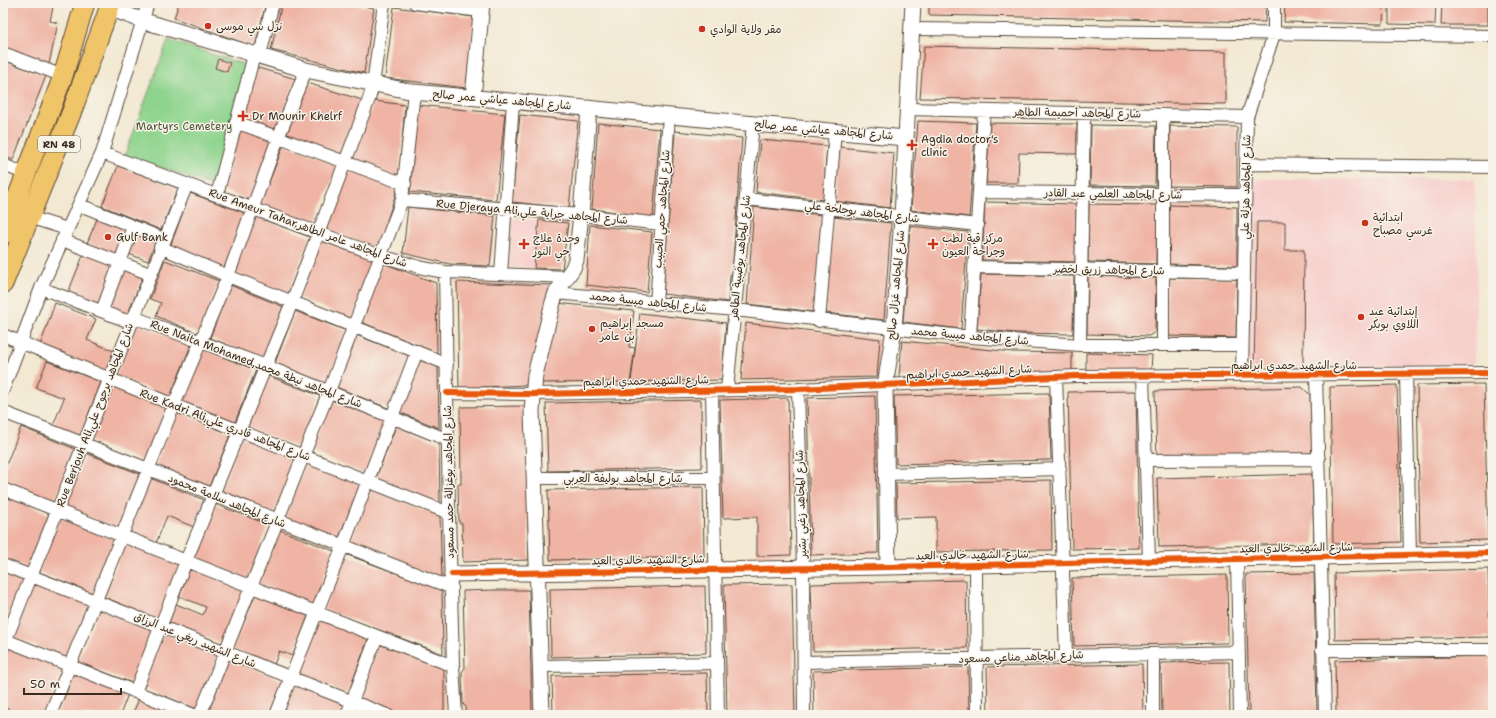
<svg xmlns="http://www.w3.org/2000/svg" width="1496" height="718" font-family="'Shantell Sans','Playpen Sans Arabic',sans-serif">
<rect width="100%" height="100%" fill="#f7f3e8"/>
<filter id="ink" filterUnits="userSpaceOnUse"><feTurbulence type="fractalNoise" baseFrequency=".025" numOctaves="2"/><feDisplacementMap in="SourceGraphic" scale="8" xChannelSelector="R" yChannelSelector="G"/><feConvolveMatrix kernelMatrix="1 2 1 2 8 2 1 2 1" color-interpolation-filters="sRGB"/></filter>
<filter id="wash" filterUnits="userSpaceOnUse"><feTurbulence type="fractalNoise" baseFrequency=".012" numOctaves="4" result="noise"/><feDisplacementMap in="SourceGraphic" scale="16" xChannelSelector="R" yChannelSelector="G"/><feGaussianBlur stdDeviation="0.9" result="paint"/><feColorMatrix in="noise" values="0 0 0 0 0 0 0 0 0 0 0 0 0 0 0 0 0 1.4 0 .05"/><feComposite in="paint" operator="in"/></filter>
<g filter="url(#wash)">
<rect width="100%" height="100%" fill="#f3e9d3"/>
<!-- built -->
<path fill="#f7d0cd" d="M1256,179H1475L1477,267L1474,364L1244,368Z
M513,218L539,220L534,268L509,267Z"/>
<!-- green -->
<path fill="#8fd48e" stroke="#657f56" d="M168,40L246,65L216,187L125,155Z"/>
<g id="blocks">
<!-- building -->
<path fill="#efb4a4" d="M3,3H54L50,21L58,23L49,64L3,47Z
M179,3H266L255,47L174,18Z
M282,3H345L374,8L364,73L271,50Z
M929,3H1266L1265,22L929,15Z
M1285,3H1384L1383,24L1284,22Z
M1389,3H1436L1435,25L1389,24Z
M1442,3H1488V25H1441Z
M394,7L474,17L466,88L385,78Z
M924,46L1226,52V104L920,98Z
M218,59L230,63L227,72L215,68Z
M3,60L46,76L13,160L3,156Z
M255,67L296,79L275,132L242,120Z
M307,83L362,100L341,156L286,136Z
M374,101L405,105L399,178L352,160Z
M418,105L505,114L496,200L410,192Z
M520,115L578,121L569,208L512,202Z
M918,121L976,123L969,217L911,210Z
M598,123L660,129L653,217L592,209Z
M990,123L1077,124V154L1019,153L1018,183H986Z
M1091,125L1156,126L1155,186L1090,185Z
M1170,126L1237,127V187L1169,186Z
M240,127L273,140L250,200L223,191Z
M675,131L742,138L732,274L730,275L728,302L663,294Z
M760,140L827,146L823,200L756,192Z
M284,144L338,164L315,225L260,205Z
M839,147L894,153L890,208L834,201Z
M118,166L178,188L161,230L102,206Z
M349,168L398,186L378,249L326,229Z
M190,193L245,213L224,268L170,247Z
M985,202L1076,204L1075,262L982,260Z
M1089,204L1157,205L1156,264L1088,262Z
M1169,205L1237,207V266L1167,264Z
M408,207L495,216L490,266L450,264L403,253Z
M754,207L822,215L815,312L747,304Z
M256,217L310,237L288,294L234,273Z
M833,217L891,223L884,320L826,313Z
M97,219L128,231L119,256L87,243Z
M539,220L568,223L562,269L534,268Z
M1257,222H1285V250H1304L1303,368L1254,369Z
M590,225L652,232L647,292L586,285Z
M910,226L968,232L961,329L903,322Z
M134,233L156,241L148,261L126,253Z
M321,241L374,260L352,319L299,298Z
M84,253L116,266L100,305L68,293Z
M165,260L219,281L199,334L156,316L161,303L150,299Z
M383,263L436,283L437,353L361,322Z
M121,268L143,276L127,316L106,308Z
M981,274L1074,276L1073,334L1016,333L977,329Z
M1088,276L1156,278L1155,332L1149,336L1087,334Z
M1167,278L1237,279L1236,338L1168,336Z
M457,282L553,285L527,385L459,388Z
M230,285L284,307L264,359L210,338Z
M55,303L96,319L87,340L114,351L105,371L40,346Z
M557,303L634,311L629,347L635,348L630,382L541,383Z
M295,311L347,331L327,384L275,363Z
M640,313L726,323L722,380L631,382Z
M746,323L880,339L877,377L741,380Z
M137,324L191,345L170,397L116,376Z
M356,335L410,356L390,409L336,387Z
M902,341L1013,352L1072,353V373L899,377Z
M202,349L256,370L235,422L181,401Z
M1086,353L1152,355L1151,371L1086,373Z
M419,360L438,367L439,428L399,412Z
M47,361L101,382L80,436L53,426L64,398L36,388Z
M266,375L320,396L300,448L246,427Z
M1484,384L1488,540L1420,542L1417,385Z
M1397,385L1401,542L1333,544L1330,387Z
M112,386L166,408L145,462L91,441Z
M1302,387L1310,395L1312,455L1157,458L1155,391Z
M1136,391L1139,548L1072,549L1068,392Z
M1049,393L1051,460L896,464L894,396Z
M875,396L878,553L811,555L807,398Z
M788,398L791,555L757,556V517L723,518L720,400Z
M331,400L385,421L365,474L311,452Z
M701,400L702,468L548,471L546,403Z
M525,406L529,560L463,562L462,523H459L458,484H461L460,407Z
M177,412L231,433L209,487L155,466Z
M396,426L439,443L440,503L376,478Z
M21,427L75,449L54,503L3,483V473Z
M242,438L296,459L274,513L220,492Z
M86,453L140,474L118,528L64,507Z
M306,463L360,484L339,538L285,517Z
M1312,474L1314,544L1159,547L1157,478Z
M150,478L204,500L194,527L167,516L156,543L129,533Z
M1051,480L1052,550L936,552V517L897,518L896,483Z
M703,487L704,557L550,560L548,490Z
M371,489L440,516L442,579L350,543Z
M3,495L49,514L28,568L3,558Z
M215,504L269,525L248,579L194,558Z
M60,518L114,539L93,593L39,572Z
M280,530L334,551L313,605L259,584Z
M125,543L179,565L158,619L104,597Z
M345,554L442,590L443,654L324,609Z
M190,569L244,590L223,644L169,623L176,604L203,615L206,607L179,596Z
M1488,569L1490,637L1335,640L1334,573Z
M3,570L24,578L3,631Z
M1314,573L1317,715H1249L1246,574Z
M1227,575L1228,643L1074,646L1072,578Z
M966,580L967,648L813,651L811,584Z
M35,583L89,604L67,658L13,637Z
M792,584L795,715H727L724,585Z
M705,586L706,653L551,657L550,589Z
M496,590H529L532,715H466V707L463,704L462,672L465,668L463,591Z
M255,595L308,616L293,656L279,651L274,665L233,649Z
M99,608L153,630L132,683L78,662Z
M319,620L368,639L348,694L298,674Z
M164,634L218,655L197,709L143,688Z
M379,644L444,669V715H402L359,698Z
M9,647L63,669L45,715H22L3,707V663Z
M1490,656L1491,715H1336L1335,660Z
M229,659L283,681L269,715H212L208,713Z
M1229,662L1230,715H1162L1161,663Z
M1142,664L1143,715H988L987,667Z
M968,667L969,715H814L813,671Z
M74,673L128,694L120,715H57Z
M707,673L708,715H553L552,676Z
M294,685L344,705L340,715H282Z
M139,699L180,715H132Z
M355,709L370,715H353Z"/>
</g>
</g>
<g filter="url(#ink)">
<use href="#blocks" fill-opacity="0" stroke="#574739" stroke-width="1"/>
<g fill="none" stroke-linecap="round" stroke-linejoin="round">
<!-- minor casing -->
<g stroke="#574739" stroke-width="14">
<path id="minor" d="M415,3L481,11
M912,29L1493,36
M3,53L63,76
M906,109L1247,117
M1163,115V345
M236,122L405,184
M102,153L381,256L423,268L445,272L568,277
M1247,164L1493,167
M3,165L27,174
M980,192L1245,195
M217,195L254,55L262,47L273,3
M746,199L978,225
M402,200L581,215L661,224
M80,205L164,239
M29,217L67,229
M62,240L150,274
M160,247L228,276L447,364
M974,267L1244,273
M445,272L449,513L453,666L456,715
M501,274L513,102
M41,288L127,321L133,317L266,366L448,440
M556,293L735,310L970,337L1080,345H1242
M656,304L669,115
M102,311L133,227
M819,321L835,131
M3,335L174,405L449,513
M970,337L984,111
M1080,345L1084,113
M1316,374L1325,715
M1406,374L1410,556
M1242,375L1247,117L1274,34V3
M1143,376L1149,560
M1056,377L1066,655
M798,389L803,568L804,715
M3,390L41,288L102,153L148,3
M712,390L718,715
M727,390L753,124
M447,393L534,394L798,389L1076,376L1493,373
M3,412L452,588
M1146,460L1319,459
M887,474L1060,469
M533,478H713
M3,489L453,666
M1237,559L1240,715
M3,565L387,715
M976,565L977,715
M3,639L194,715
M3,647L187,184
M1322,650H1493
M804,662L1238,652
M541,666L716,663
M135,692L186,561L292,302L369,99L373,85L384,3
M50,715L174,405L228,276L278,138L306,70
M200,715L329,391L402,200L414,92
M276,715L343,546L417,351
M347,715L377,636
M1153,715V654"/>
</g>
<!-- tertiary casing -->
<g stroke="#574739" stroke-width="17">
<path id="tertiary" d="M109,8L144,21L306,70L414,92L905,138
M473,97L482,3
M888,567L885,386L894,329L902,217L913,3
M452,574L888,567L1493,553
M542,715L532,411L535,375L553,302L556,293L573,268L576,260L581,215L589,108"/>
</g>
<!-- primary casing -->
<g stroke="#574739" stroke-width="21">
<path id="primary" d="M3,235L63,76L85,3
M3,284L72,111L111,3"/>
</g>
<!-- minor -->
<use href="#minor" stroke="#fff" stroke-width="12"/>
<!-- tertiary -->
<use href="#tertiary" stroke="#fff" stroke-width="15"/>
<!-- primary -->
<use href="#primary" stroke="#f0c469" stroke-width="19"/>
<!-- cycleway casing -->
<g stroke="#f7f3e8" stroke-width="8">
<path id="cycleway" d="M447,393L534,394L798,389L1076,376L1493,373
M452,574L888,567L1493,553"/>
</g>
<!-- cycleway -->
<use href="#cycleway" stroke="#e8590c" stroke-width="6"/>
</g>
</g>
<!-- markers -->
<g fill="#c8321e" stroke="#f7f3e8" stroke-width="1.5">
<circle cx="208" cy="26" r="4"/>
<circle cx="702" cy="29" r="4"/>
<path d="M241 110h4v4h4v4h-4v4h-4v-4h-4v-4h4z"/>
<path d="M910 139h4v4h4v4h-4v4h-4v-4h-4v-4h4z"/>
<circle cx="1365" cy="223" r="4"/>
<circle cx="108" cy="237" r="4"/>
<path d="M522 238h4v4h4v4h-4v4h-4v-4h-4v-4h4z"/>
<path d="M931 238h4v4h4v4h-4v4h-4v-4h-4v-4h4z"/>
<circle cx="1361" cy="317" r="4"/>
<circle cx="592" cy="329" r="4"/>
</g>
<g text-anchor="middle" dominant-baseline="central" stroke-width="3" stroke-linejoin="round" paint-order="stroke">
<!-- shield labels -->
<rect fill="#f7f3e8" stroke="#73665b" stroke-width="1" x="38" y="136" width="42" height="16" rx="3"/>
<g font-size="10" font-weight="bold" fill="#3b2a1e">
<text x="59" y="144">RN 48</text>
</g>
<!-- poi labels -->
<g font-size="11" fill="#3b2a1e" stroke="#f7f3e8" text-anchor="start">
<text x="216" y="26">نزل سي موسى</text>
<text x="710" y="29">مقر ولاية الوادي</text>
<text x="252" y="116">Dr Mounir Khelrf</text>
<text x="921" y="139">Agdia doctor's<tspan x="921" dy="13">clinic</tspan></text>
<text x="1373" y="217">ابتدائية<tspan x="1373" dy="13">غرسي مصباح</tspan></text>
<text x="116" y="237">Gulf Bank</text>
<text x="533" y="238">وحدة علاج<tspan x="533" dy="13">حي النور</tspan></text>
<text x="942" y="238">مركز قية لطب<tspan x="942" dy="13">وجراحة العيون</tspan></text>
<text x="1369" y="311">إبتدائية عبد<tspan x="1369" dy="13">اللاوي بوبكر</tspan></text>
<text x="600" y="323">مسجد إبراهيم<tspan x="600" dy="13">بن عامر</tspan></text>
</g>
<!-- street labels -->
<g font-size="11" fill="#3b2a1e" stroke="#f7f3e8">
<text transform="translate(502 100) rotate(5)">شارع المجاهد عياشي عمر صالح</text>
<text transform="translate(1077 113) rotate(1)">شارع المجاهد أحميمة الطاهر</text>
<text transform="translate(824 130) rotate(5)">شارع المجاهد عياشي عمر صالح</text>
<text transform="translate(1246 187) rotate(-89)">شارع المجاهد هزلة علي</text>
<text transform="translate(1113 194) rotate(1)">شارع المجاهد العلمي عبد القادر</text>
<text transform="translate(662 209) rotate(-86)">شارع المجاهد حمي الحبيب</text>
<text transform="translate(532 212) rotate(5)">Rue Djeraya Ali,شارع المجاهد جراية علي</text>
<text transform="translate(862 212) rotate(7)">شارع المجاهد بوجلخة علي</text>
<text transform="translate(308 228) rotate(20)">Rue Ameur Tahar,شارع المجاهد عامر الطاهر</text>
<text transform="translate(740 257) rotate(-84)">شارع المجاهد بوضبية الطاهر</text>
<text transform="translate(1109 270) rotate(1)">شارع المجاهد زريق لخضر</text>
<text transform="translate(896 285) rotate(-85)">شارع المجاهد غزال صالح</text>
<text transform="translate(648 302) rotate(6)">شارع المجاهد ميسة محمد</text>
<text transform="translate(970 336) rotate(5)">شارع المجاهد ميسة محمد</text>
<text transform="translate(256 364) rotate(21)">Rue Naita Mohamed,شارع المجاهد نيطة محمد</text>
<text x="1294" y="365">شارع الشهيد حمدي ابراهيم</text>
<text transform="translate(969 372) rotate(-3)">شارع الشهيد حمدي ابراهيم</text>
<text transform="translate(646 381) rotate(-1)">شارع الشهيد حمدي ابراهيم</text>
<text transform="translate(95 415) rotate(-69)">Rue Berjouh Ali,شارع المجاهد برجوح علي</text>
<text transform="translate(225 425) rotate(21)">Rue Kadri Ali,شارع المجاهد قادري علي</text>
<text x="623" y="478">شارع المجاهد بوليفة العربي</text>
<text transform="translate(449 482) rotate(-91)">شارع المجاهد بوغزالة حمد مسعود</text>
<text transform="translate(227 501) rotate(22)">شارع المجاهد سلامة محمود</text>
<text transform="translate(801 504) rotate(-92)">شارع المجاهد زغبي بشير</text>
<text transform="translate(1296 548) rotate(-1)">شارع الشهيد خالدي العيد</text>
<text transform="translate(972 555) rotate(-1)">شارع الشهيد خالدي العيد</text>
<text transform="translate(648 560) rotate(-1)">شارع الشهيد خالدي العيد</text>
<text transform="translate(195 640) rotate(22)">شارع الشهيد ريغي عبد الرزاق</text>
<text transform="translate(1021 657) rotate(-2)">شارع المجاهد مناعي مسعود</text>
</g>
<!-- park labels -->
<g font-size="11" fill="#50543a" stroke="#f7f3e8">
<text x="184" y="126">Martyrs Cemetery</text>
</g>
</g>
<!-- margin -->
<rect width="1496" height="718" fill="none" stroke="#f7f3e8" stroke-width="16"/>
<!-- scale -->
<path d="M24 688v6h97v-6" fill="none" stroke="#3b2a1e" stroke-width="2"/>
<text x="30" y="688" font-size="12" fill="#3b2a1e" stroke="#f7f3e8" stroke-width="3" paint-order="stroke">50 m</text>
</svg>
